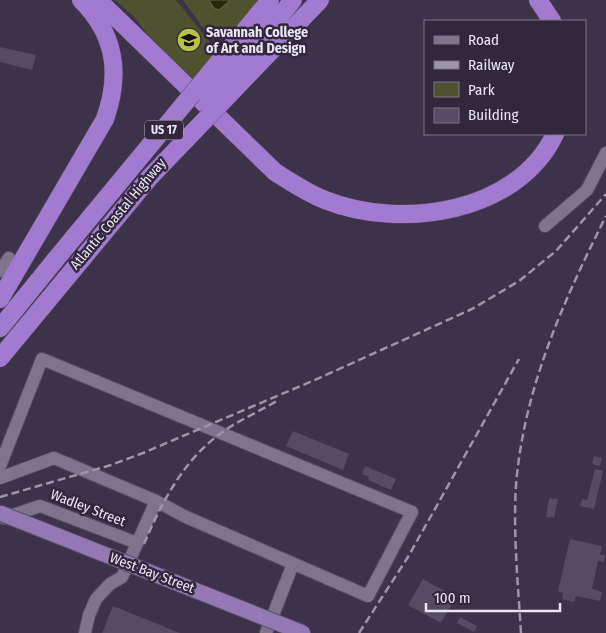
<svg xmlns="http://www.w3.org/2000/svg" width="606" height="633" font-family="'Fira Sans Condensed',sans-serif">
<rect width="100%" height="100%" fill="#3c3249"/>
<!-- green -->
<path fill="#4f522f" d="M115,0H176L213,46L214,56L195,80L158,48L134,17Z
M183,0H258C247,13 227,50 206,32Z"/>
<!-- water -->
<path fill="#272807" stroke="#62614e" d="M209,0H230L219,10L214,8Z"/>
<!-- building -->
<path fill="#554b62" d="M0,47L36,55L32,70L0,62Z
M293,431L349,454L343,470L286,446Z
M594,456L602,458L600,466L592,464Z
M365,466L396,479L391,490L368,480L369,477L362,474Z
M595,469L603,471L594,509L580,506L582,499L587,500Z
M549,498L558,499L554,518L546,517Z
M570,539L602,546L600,555H605L604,562L598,561L592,589L602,592L600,601L576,596L574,602L562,599L563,593L558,591Z
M423,579L456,597L441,623L408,605Z
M113,606L180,633H102Z
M460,617L477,626L474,632L457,623Z"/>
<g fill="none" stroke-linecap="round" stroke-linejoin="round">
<!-- minor casing -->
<g stroke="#574f61" stroke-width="14">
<path id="minor" d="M545,226L587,190L606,153
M0,271L9,258
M0,466L42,359L412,512L368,596L186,517L156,501
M0,478L54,458L156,501L122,577L110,584L96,599L89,615L85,633
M4,518L40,506L137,543
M266,633L293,564"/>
</g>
<!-- highway casing -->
<g stroke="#574f61" stroke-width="19">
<path id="highway" d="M98,0L275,172C291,182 307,193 325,200C400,230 517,214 555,134
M538,0L552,21
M0,299L105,119C121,74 116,35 81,0
M0,328L56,259
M0,358L150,177"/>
</g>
<!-- minor -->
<use href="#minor" stroke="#7f748e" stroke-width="12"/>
<!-- highway -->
<use href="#highway" stroke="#a27acf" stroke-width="18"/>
<!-- rail -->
<path stroke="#9d95a8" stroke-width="2.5" stroke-dasharray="8 4" stroke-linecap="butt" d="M0,497L111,465L143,453L317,379L472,309L519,281L556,251L606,194
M144,544C161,504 182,463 217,436C235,422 258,412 277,401
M359,633L408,557L519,359
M521,633C518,584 513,534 516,485C524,388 563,302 606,216"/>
<!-- major-bridge casing -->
<g stroke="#574f61" stroke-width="17" stroke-linecap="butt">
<path id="major-bridge" d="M0,513L303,633"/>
</g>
<!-- highway-bridge casing -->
<g stroke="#574f61" stroke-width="19" stroke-linecap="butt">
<path id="highway-bridge" d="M208,103L293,0
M150,177L320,0
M56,259L270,0"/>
</g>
<!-- major-bridge -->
<use href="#major-bridge" stroke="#9478b5" stroke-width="15"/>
<!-- highway-bridge -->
<use href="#highway-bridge" stroke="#a27acf" stroke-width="18"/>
</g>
<!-- icons -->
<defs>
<g id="university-disc" transform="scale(1.25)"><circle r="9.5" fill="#b9c046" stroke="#32283e"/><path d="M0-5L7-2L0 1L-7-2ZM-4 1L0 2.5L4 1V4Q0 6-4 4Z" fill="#111"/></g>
</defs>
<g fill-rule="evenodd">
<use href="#university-disc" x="189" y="40"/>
</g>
<g text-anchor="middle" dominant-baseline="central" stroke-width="5" stroke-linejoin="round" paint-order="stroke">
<!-- shield labels -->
<rect fill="#32283e" stroke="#b4acbd" stroke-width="1" x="145" y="120.5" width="38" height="19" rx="4"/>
<g font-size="12" font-weight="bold" fill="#ebe5f4">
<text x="164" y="130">US 17</text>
</g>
<!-- poi labels -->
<g font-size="14" font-weight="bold" fill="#ebe5f4" stroke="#32283e" text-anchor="start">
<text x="206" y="32">Savannah College<tspan x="206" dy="16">of Art and Design</tspan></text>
</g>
<!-- street labels -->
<g font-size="14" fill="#ebe5f4" stroke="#32283e">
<text transform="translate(118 214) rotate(-50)">Atlantic Coastal Highway</text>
<text transform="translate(88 508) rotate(21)">Wadley Street</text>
<text transform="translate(152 573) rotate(21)">West Bay Street</text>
</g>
</g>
<!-- legend -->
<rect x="424" y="20" width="162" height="115" fill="#32283e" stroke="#7c7487"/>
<rect x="434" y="36" width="25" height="8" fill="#7f748e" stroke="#7c7487"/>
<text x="468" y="45" font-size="15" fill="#ebe5f4">Road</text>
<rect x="434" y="61" width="25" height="8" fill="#9d95a8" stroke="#7c7487"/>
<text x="468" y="70" font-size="15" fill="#ebe5f4">Railway</text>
<rect x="434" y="82" width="25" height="15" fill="#4f522f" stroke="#7c7487"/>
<text x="468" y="95" font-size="15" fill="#ebe5f4">Park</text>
<rect x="434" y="108" width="25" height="15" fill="#554b62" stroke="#7c7487"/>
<text x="468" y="120" font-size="15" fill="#ebe5f4">Building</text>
<!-- scale -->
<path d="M426 603v8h134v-8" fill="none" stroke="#ebe5f4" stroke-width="2.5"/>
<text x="434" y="603" font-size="15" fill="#ebe5f4" stroke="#32283e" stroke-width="4" paint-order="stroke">100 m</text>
</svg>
